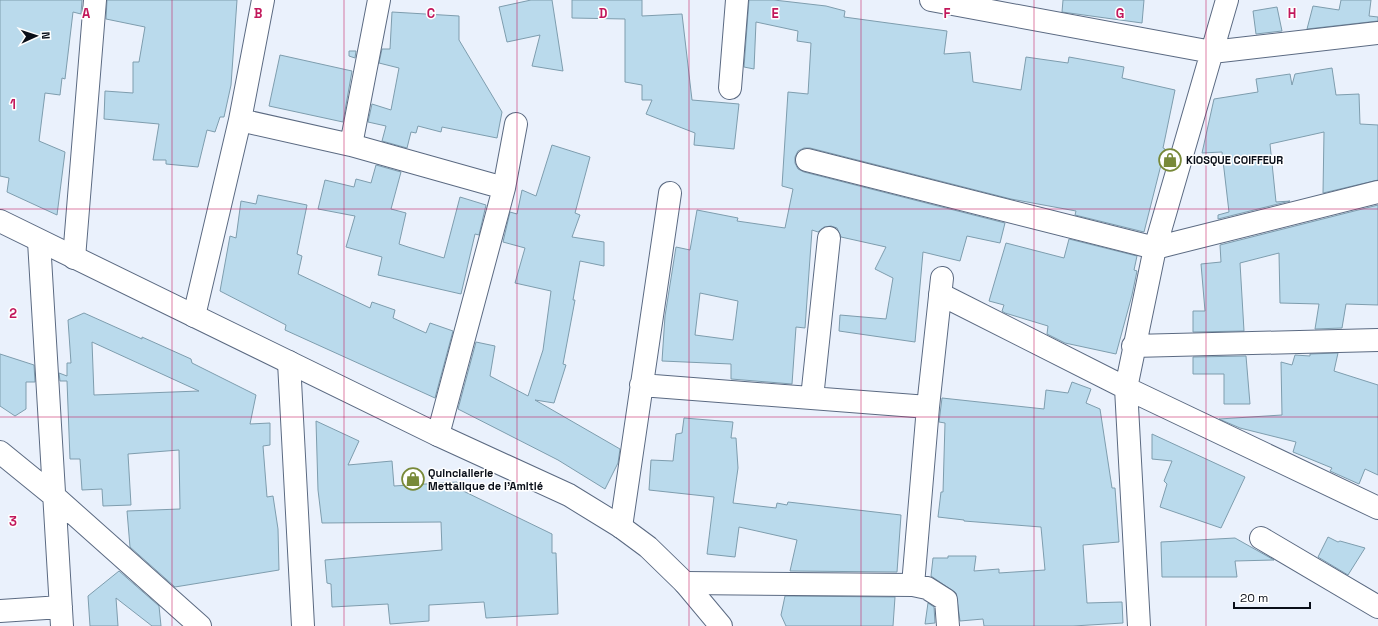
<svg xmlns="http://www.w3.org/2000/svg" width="1378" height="626" font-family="'Space Grotesk',sans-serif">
<rect width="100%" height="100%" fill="#eaf1fc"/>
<!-- building -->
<path fill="#badaec" stroke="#7e9dae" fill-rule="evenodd" d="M0,0H82L81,14L73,12L65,79L62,78L60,95L45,93L39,141L65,152L57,215L7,192L9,178L0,176Z
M107,0H237L231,85L224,117H220L215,132L207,130L198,167L166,164V160H153L159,124L104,119L105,91L133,93V62H139L145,27L106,19Z
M531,0H552L563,71L532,66L540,35L507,42L499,7Z
M572,0H642V16L682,14L692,100L739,104L734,149L694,145L695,133L646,114L652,100H642V85L625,82V19L572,18Z
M749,0H774L826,6L845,11L844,17L947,31L944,54L970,52L973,82L1021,90L1026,57L1068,63L1069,57L1124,67L1122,78L1175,90L1163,148L1165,149L1144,232L1075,215L1076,211L1011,199L810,148H804L798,151L795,157V163L798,169L804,172L1005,223L1000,243L967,236L960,261L923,252L915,342L839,331L840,315L886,319L893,278L875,269L886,247L841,237L837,228L831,226L824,227L818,232L812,230L805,328L796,327L792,384L731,379V364L662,361L665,316L676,247L690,250L697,210L738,218L737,221L785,228L793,189L782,186L788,92L808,94L811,43L797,41L798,31L756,22L754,69L744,67ZM700,293L738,301L733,340L695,335Z
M1063,0H1144L1142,23L1062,12Z
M1341,0H1371L1369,16L1378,17V21L1307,29L1313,6L1339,10Z
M1277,7L1282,31L1256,34L1253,11Z
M392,12L459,16V40L502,112L497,138L442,127L441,132L418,126L416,133L411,132L407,148L382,141L386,126L368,122L372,104L391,110L399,68L379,63L382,49H390Z
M349,51H356L355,58L349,56Z
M280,55L352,71L343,122L269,106Z
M1332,68L1336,95L1359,94L1360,124L1378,125V180L1323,193L1324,132L1270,144L1276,202L1290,201L1218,219V215L1229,212L1222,152L1202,153L1214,99L1258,92L1256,79L1290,74L1292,85L1295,74Z
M552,145L590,157L575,213L580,215L572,237L604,242V266L580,261L573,300H575L563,364L566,365L554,403L535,400L620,449L618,463L605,489L558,460L458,409L476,342L495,346L490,376L528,396L543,350L551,291L515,283L525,248L503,242L510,212L517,214L522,190L536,196Z
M376,165L401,172L391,209L406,213L399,244L408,247L444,258L460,197L486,205L479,235L475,234L461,294L378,275L382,257L346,247L355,216L318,209L325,180L354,187L356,179L371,183Z
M258,195L307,205L297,254L302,256L298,274L370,308L372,302L395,310L393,318L426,333L430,323L453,331L435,398L285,330L286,325L220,291L230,236L236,238L241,201L256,204Z
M1378,205V305L1346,304L1342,328L1315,329L1319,304L1280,303L1279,253L1240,263L1244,331L1193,332V311H1205L1201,264L1221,262L1220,245Z
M1069,239L1137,256L1134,270L1137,271L1132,295L1116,354L1065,343L1047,334L1048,326L1005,313L1002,311L1004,305L989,301L1006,243L1064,258Z
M84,313L142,339V337L191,359L192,363L256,395L250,424L270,423V445L263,446L267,497L273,496L278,529L279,570L175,587L130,547L127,511L180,509L179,450L128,454L131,505L103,506L102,489L82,490L80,459H70L67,381H60L59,373L67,376V363H71L68,320ZM92,342L199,391L94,395Z
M1338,353L1334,371L1378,385V475L1365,469L1359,484L1330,471L1332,468L1293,452L1296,442L1240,428L1219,419L1282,415L1281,362L1292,365L1295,355L1310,356V354Z
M0,354L34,365L35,382H26V409L15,416L0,406Z
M1246,356L1250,404H1224V374H1193V357Z
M1072,382L1091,389L1086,403L1100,409L1112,488H1115L1119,542L1083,545L1087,603L1122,602L1123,623L1073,626H984L983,619L960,621L956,593L931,576L933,558H948V556H976L974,571L999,569V573L1045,570L1041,527L964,521V520L938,517L941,492H943L945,423L939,422L942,398L1044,409L1046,390L1068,393Z
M684,418L733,422L731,438H736L738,468L733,503L776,508L777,503L787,505L788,502L901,515L897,572L790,571L797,540L739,527L735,557L707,554L714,497L649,490L651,460L673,461L676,434L682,433Z
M316,421L359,441L348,465L392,461L394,486L457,482V488L552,534V553H556L558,614L486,618L484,602L429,605V621L390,624L388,604L332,607L331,584L327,583L325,560L442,550L441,522L322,523L318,490Z
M1152,434L1245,477L1221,528L1160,507L1167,484L1164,481L1172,461L1152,459Z
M1328,537L1338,542L1340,541L1365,548L1348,575L1318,557Z
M1235,538L1274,560L1235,561L1237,577H1162L1161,542Z
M119,571L159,606L161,626H152L116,598L118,626H90L88,596Z
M785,596L895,597L893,626H786L781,615Z
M928,603L934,607L935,623L925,624Z"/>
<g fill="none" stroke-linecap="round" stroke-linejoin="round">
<!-- minor casing -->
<g stroke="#5b6a82" stroke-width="24">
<path id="minor" d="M931,0L1212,52L1378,33
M730,88L737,0
M240,120L351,145L504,188
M351,145L379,0
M807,160L1155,248L1378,192
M39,241L62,626
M74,258L95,0
M940,294L1126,388L1378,508
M194,316L240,120L263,0
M1133,346L1378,340
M289,362L303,626
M641,385L928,407
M812,398L829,238
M438,435L504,188L516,124
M0,452L54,496L200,626
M621,527L670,193
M1261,538L1378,607
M685,583L913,585L927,588L946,600L948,626
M913,585L928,407L942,278
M0,611L61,607
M1139,626L1126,388L1155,248L1227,0"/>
</g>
<!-- secondary casing -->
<g stroke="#5b6a82" stroke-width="24">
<path id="secondary" d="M0,221L438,435L569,495L621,527L648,547L685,583L721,626"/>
</g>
<!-- minor -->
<use href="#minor" stroke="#fff" stroke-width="22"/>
<!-- secondary -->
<use href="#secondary" stroke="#fff" stroke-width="22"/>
</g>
<!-- grid -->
<path fill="none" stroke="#c2185b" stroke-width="1" stroke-opacity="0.55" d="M172,0V626M344,0V626M517,0V626M689,0V626M861,0V626M1034,0V626M1206,0V626M0,209H1378M0,417H1378"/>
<!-- icons -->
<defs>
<g id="shop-ring" transform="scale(1.15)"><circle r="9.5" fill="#fff" stroke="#788939" stroke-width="1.5"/><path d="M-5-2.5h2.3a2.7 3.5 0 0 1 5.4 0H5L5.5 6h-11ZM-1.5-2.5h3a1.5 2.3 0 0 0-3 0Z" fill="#788939"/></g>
</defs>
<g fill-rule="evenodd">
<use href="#shop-ring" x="1170" y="160"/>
<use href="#shop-ring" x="413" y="479"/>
</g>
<g text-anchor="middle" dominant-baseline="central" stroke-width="3" stroke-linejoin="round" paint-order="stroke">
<!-- poi labels -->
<g font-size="11" font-weight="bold" fill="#090e18" stroke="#fff" text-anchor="start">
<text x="1186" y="160">KIOSQUE COIFFEUR</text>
<text x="428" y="473">Quinciallerie<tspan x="428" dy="13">Mettalique de l'Amitié</tspan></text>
</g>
</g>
<g font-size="13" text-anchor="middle" font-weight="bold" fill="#c2185b" stroke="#fff" stroke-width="3" stroke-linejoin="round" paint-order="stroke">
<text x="86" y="18">A</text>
<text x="258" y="18">B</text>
<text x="431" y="18">C</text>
<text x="603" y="18">D</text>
<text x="775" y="18">E</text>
<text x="947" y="18">F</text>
<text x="1120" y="18">G</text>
<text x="1292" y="18">H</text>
<text x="13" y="109">1</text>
<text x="13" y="318">2</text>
<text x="13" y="526">3</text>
</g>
<!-- north arrow -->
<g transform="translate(36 36) rotate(87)" stroke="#ffffff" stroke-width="3" paint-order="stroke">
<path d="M0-3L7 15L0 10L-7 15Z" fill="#090e18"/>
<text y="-6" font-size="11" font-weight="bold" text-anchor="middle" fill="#090e18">N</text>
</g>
<!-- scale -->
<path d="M1234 602v6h76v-6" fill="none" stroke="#090e18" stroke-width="2"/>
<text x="1240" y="602" font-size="12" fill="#090e18" stroke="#ffffff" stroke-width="3" paint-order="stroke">20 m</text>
</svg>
